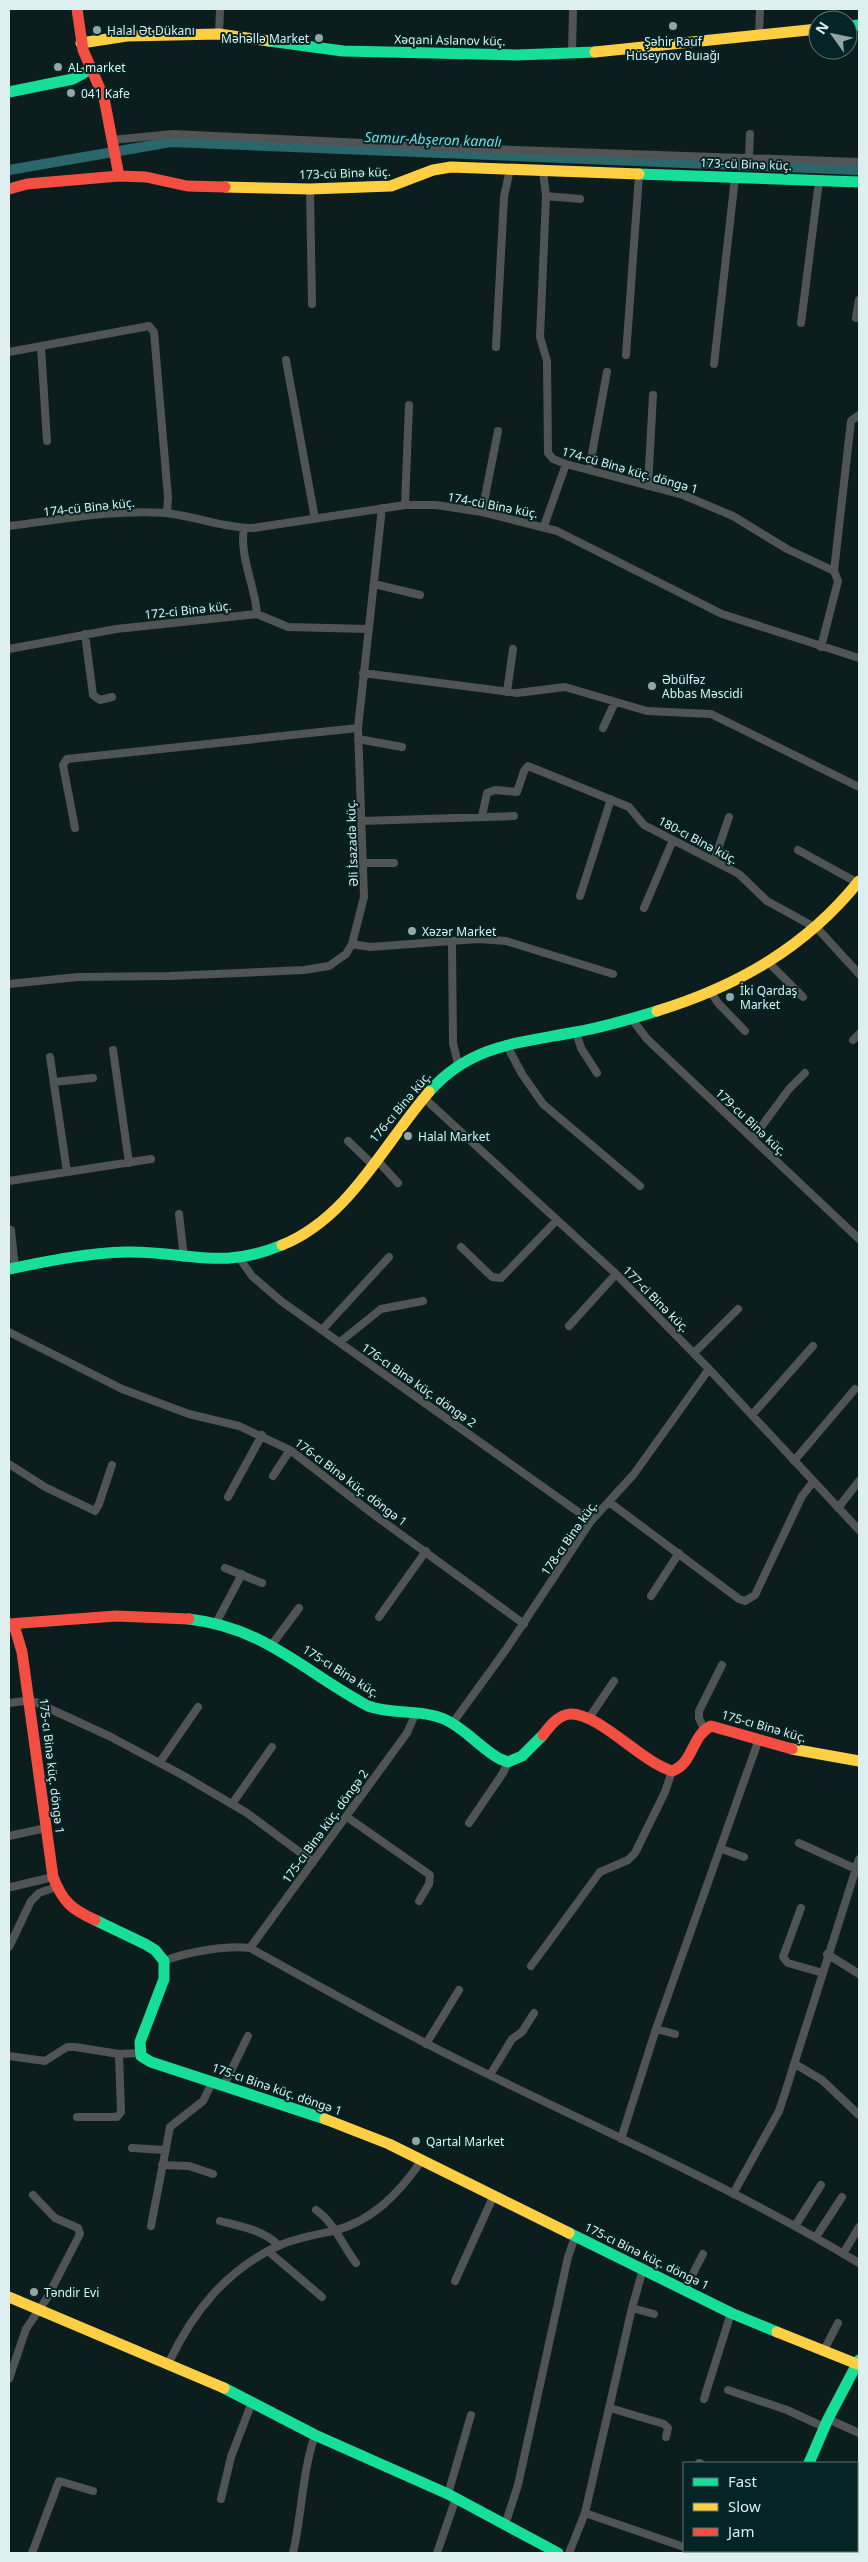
<svg xmlns="http://www.w3.org/2000/svg" width="868" height="2562" font-family="'Noto Sans',sans-serif">
<rect width="100%" height="100%" fill="#0c1d1e"/>
<g fill="none" stroke-linecap="round" stroke-linejoin="round">
<!-- canal -->
<path stroke="#2b666a" stroke-width="10" d="M9,170L171,142L859,170"/>
<!-- street -->
<path stroke="#515455" stroke-width="8" d="M219,34L220,9
M759,36L760,9
M572,54L573,9
M112,140L173,134L488,149L859,162
M749,158L750,134
M543,171L546,196L540,337L547,361L548,453L553,459L566,464L683,495L733,516L787,549L834,571L838,581L821,647
M310,189L312,304
M546,196L580,199
M856,318L859,300
M801,323L819,181
M41,347L47,441
M496,347L504,197L510,169
M9,352L149,326L154,332L168,497L167,513
M626,355L639,175
M286,360L315,519
M714,364L735,178
M589,470L607,372
M648,486L653,395
M405,505L409,405
M482,512L498,431
M9,526C60,520 114,509 166,513C195,516 223,528 253,528L405,505H436L482,512L557,531L722,614L859,658
M544,526L566,464
M244,528C239,556 255,585 257,614
M834,571L851,421L859,415
M374,584L420,595
M85,634L93,695L100,700L112,697
M9,649L116,629L257,614L288,627L368,629
M363,673L517,693L565,687L647,711L711,714L859,787
M507,692L513,649
M603,728L615,702
M358,739L402,747
M482,816L487,793L495,790L517,792L524,771L528,766L629,807L644,825L739,874L767,901L818,929L859,974
M362,821L514,816
M75,828L63,765L67,759L358,728
M798,850L858,883
M714,861L729,817
M365,863H394
M580,896L611,799
M644,908L673,840
M452,943L453,1043L458,1064
M352,944L370,947L478,939L506,941L613,974
M767,961L803,997
M9,984L78,977L169,976L304,970L329,966L346,954L352,944L364,897L358,728L382,508
M710,991L718,1003L745,1031
M631,1018L647,1039L859,1239
M576,1032L581,1048L597,1073
M853,1040L859,1034
M506,1044L522,1074L543,1104L640,1186
M113,1050L129,1163
M50,1057L67,1172
M54,1082L93,1078
M424,1098L616,1274L709,1369L859,1530
M753,1138L789,1089L805,1073
M348,1141L372,1164
M376,1159L398,1183
M9,1181L151,1159
M179,1214L184,1258
M11,1230L15,1268
M461,1247L492,1277L501,1278L557,1220
M240,1259L252,1276L281,1301L591,1521
M569,1326L616,1274
M322,1330L389,1257
M9,1332L122,1389L189,1414L239,1426L290,1450L377,1517L524,1624
M340,1342L381,1309L423,1301
M694,1353L738,1309
M752,1415L813,1346
M794,1461L855,1389
M9,1464L45,1487L95,1511L99,1504L112,1465
M273,1476L290,1450
M228,1497L262,1435
M609,1502L739,1599L745,1601L755,1595L802,1496L813,1482
M838,1508L859,1481
M225,1568L262,1583
M651,1596L679,1553
M379,1617L426,1551
M216,1623L242,1574
M273,1643L299,1608
M9,1703L24,1701L35,1702L109,1736L184,1776L247,1813L313,1862
M589,1718L614,1681
M452,1724L507,1648L591,1521L634,1474L709,1369
M704,1729L699,1718V1711L722,1665
M160,1762L198,1707
M232,1804L272,1747
M347,1817L430,1875L429,1884L419,1901
M469,1823L503,1773L508,1762
M9,1836L46,1828
M799,1843L856,1869
M722,1849L744,1857
M11,1887L53,1877
M801,1908L783,1957L788,1963L823,1973
M9,1947L31,1901L39,1893L56,1887
M250,1948L407,1733L415,1715
M827,1954L859,1974
M164,1961C187,1952 226,1945 250,1948C323,1988 395,2029 469,2065C600,2130 735,2188 859,2263
M531,1966L600,1872L628,1860L635,1853L665,1792L672,1771
M656,2029L675,2034
M426,2044L459,1990
M9,2056L45,2061L67,2047H75L119,2054L139,2053
M795,2064L822,2080L859,2115
M490,2075L512,2039L522,2032L534,2013
M224,2085L248,2036
M77,2117H117L121,2112L119,2054
M621,2139L656,2029L759,1739
M132,2148L165,2150
M162,2165L189,2166L213,2174
M733,2194L779,2111L785,2093L859,1859
M316,2210C335,2223 342,2245 356,2263
M220,2221C239,2226 264,2230 278,2245
M151,2226L170,2127L203,2101L213,2081
M795,2226L821,2185
M816,2237L842,2197
M268,2251L322,2297
M843,2254L859,2227
M455,2281L494,2195
M685,2289L703,2254
M632,2308L654,2314
M823,2352L838,2323
M169,2362C193,2312 226,2270 278,2246C295,2238 314,2235 333,2231C373,2221 399,2193 422,2160
M9,2379L26,2329L47,2298L80,2234L78,2228L55,2218L33,2195
M728,2390L787,2410L824,2427
M704,2399L731,2313
M610,2408L664,2424L668,2428L666,2437
M828,2419L859,2433
M699,2463H700
M448,2494L471,2415
M221,2499L231,2457L252,2402
M585,2513L684,2547
M857,2515L859,2516
M505,2525L518,2485L568,2257L575,2237
M696,2551L704,2553
M32,2553L59,2481L93,2491
M293,2553C302,2514 302,2473 315,2435
M437,2553L456,2498
M569,2553L585,2513L632,2308L643,2269"/>
<!-- fast -->
<path stroke="#16e098" stroke-width="11" d="M848,26L859,25
M269,41L343,51L517,55L595,52
M9,92L73,79L91,69
M639,174L859,182
M429,1092C470,1045 518,1043 576,1032C604,1027 631,1019 657,1011
M9,1269C48,1261 87,1253 127,1252C188,1251 220,1271 282,1245
M189,1619C266,1628 304,1672 368,1706C393,1715 420,1709 444,1719C465,1728 480,1748 500,1759L508,1762L522,1756L543,1735
M95,1920L145,1944L155,1950L164,1961V1979L140,2042L141,2056L151,2062L325,2119
M569,2233L731,2313L777,2332
M224,2388L315,2435L448,2494L558,2553
M809,2463L828,2419L859,2360"/>
<!-- slow -->
<path stroke="#ffcf43" stroke-width="11" d="M81,43L127,36L219,34L269,41
M595,52L818,29
M225,187L310,189L391,186L433,170L451,167L639,174
M657,1011C738,986 806,947 859,881
M282,1245C349,1218 383,1145 429,1092
M792,1749L859,1761
M325,2119L389,2144L569,2233
M9,2297L224,2388
M777,2332L857,2364
M768,2553L769,2551"/>
<!-- jam -->
<path stroke="#f24e42" stroke-width="11" d="M77,9L83,50L104,98L119,176
M9,189L27,184L119,176L146,177L187,186L225,187
M9,1624L116,1616L189,1619
M14,1625L22,1652L53,1877C63,1902 71,1909 95,1920
M543,1735C549,1727 558,1715 570,1714C599,1713 640,1761 672,1771C694,1763 691,1736 711,1726L792,1749"/>
</g>
<!-- markers -->
<g fill="#94a6a6" stroke="#052425" stroke-width="2">
<circle cx="673" cy="26" r="5"/>
<circle cx="97" cy="30" r="5"/>
<circle cx="319" cy="38" r="5"/>
<circle cx="58" cy="67" r="5"/>
<circle cx="71" cy="93" r="5"/>
<circle cx="652" cy="686" r="5"/>
<circle cx="412" cy="931" r="5"/>
<circle cx="730" cy="997" r="5"/>
<circle cx="408" cy="1136" r="5"/>
<circle cx="416" cy="2141" r="5"/>
<circle cx="34" cy="2292" r="5"/>
</g>
<g text-anchor="middle" dominant-baseline="central" stroke-width="4" stroke-linejoin="round" paint-order="stroke">
<!-- poi labels -->
<g font-size="12" fill="#deefef" stroke="#052425" text-anchor="start">
<text x="107" y="30">Halal Ət Dükanı</text>
<text x="309" y="38" text-anchor="end">Məhəllə Market</text>
<text x="673" y="41" text-anchor="middle">Şəhir Rauf<tspan x="673" dy="14">Hüseynov Buıağı</tspan></text>
<text x="68" y="67">AL market</text>
<text x="81" y="93">041 Kafe</text>
<text x="662" y="679">Əbülfəz<tspan x="662" dy="14">Abbas Məscidi</tspan></text>
<text x="422" y="931">Xəzər Market</text>
<text x="740" y="990">İki Qardaş<tspan x="740" dy="14">Market</tspan></text>
<text x="418" y="1136">Halal Market</text>
<text x="426" y="2141">Qartal Market</text>
<text x="44" y="2292">Təndir Evi</text>
</g>
<!-- street labels -->
<g font-size="12" fill="#deefef" stroke="#052425">
<text transform="translate(450 40) rotate(1)">Xəqani Aslanov küç.</text>
<text transform="translate(746 164) rotate(2)">173-cü Binə küç.</text>
<text transform="translate(345 173) rotate(-2)">173-cü Binə küç.</text>
<text transform="translate(630 470) rotate(16)">174-cü Binə küç. döngə 1</text>
<text transform="translate(493 505) rotate(11)">174-cü Binə küç.</text>
<text transform="translate(89 507) rotate(-6)">174-cü Binə küç.</text>
<text transform="translate(188 610) rotate(-6)">172-ci Binə küç.</text>
<text transform="translate(698 840) rotate(28)">180-cı Binə küç.</text>
<text transform="translate(352 843) rotate(-92)">Əli İsazadə küç.</text>
<text transform="translate(400 1107) rotate(-50)">176-cı Binə küç.</text>
<text transform="translate(751 1122) rotate(43)">179-cu Binə küç.</text>
<text transform="translate(656 1299) rotate(45)">177-ci Binə küç.</text>
<text transform="translate(419 1385) rotate(35)">176-cı Binə küç. döngə 2</text>
<text transform="translate(351 1482) rotate(37)">176-cı Binə küç. döngə 1</text>
<text transform="translate(569 1538) rotate(-55)">178-cı Binə küç.</text>
<text transform="translate(341 1671) rotate(32)">175-cı Binə küç.</text>
<text transform="translate(764 1726) rotate(16)">175-cı Binə küç.</text>
<text transform="translate(52 1766) rotate(83)">175-cı Binə küç. döngə 1</text>
<text transform="translate(325 1826) rotate(-54)">175-cı Binə küç. döngə 2</text>
<text transform="translate(277 2089) rotate(19)">175-cı Binə küç. döngə 1</text>
<text transform="translate(647 2256) rotate(26)">175-cı Binə küç. döngə 1</text>
</g>
<!-- water labels -->
<g font-size="14" font-style="italic" fill="#76dbe1" stroke="#052425">
<text transform="translate(433 139) rotate(2)">Samur-Abşeron kanalı</text>
</g>
</g>
<!-- border -->
<rect width="868" height="2562" fill="none" stroke="#deefef" stroke-width="20"/>
<!-- legend -->
<rect x="683" y="2462" width="175" height="90" fill="#052425" stroke="#5c7576"/>
<rect x="693" y="2478" width="25" height="8" fill="#16e098" stroke="#5c7576"/>
<text x="728" y="2487" font-size="15" fill="#deefef">Fast</text>
<rect x="693" y="2503" width="25" height="8" fill="#ffcf43" stroke="#5c7576"/>
<text x="728" y="2512" font-size="15" fill="#deefef">Slow</text>
<rect x="693" y="2528" width="25" height="8" fill="#f24e42" stroke="#5c7576"/>
<text x="728" y="2537" font-size="15" fill="#deefef">Jam</text>
<!-- north arrow -->
<g transform="translate(833 35) rotate(303)"><circle r="24" fill="#052425" stroke="#5c7576"/>
<path d="M0-4L9 19L0 12L-9 19Z" fill="#94a6a6"/>
<text y="-8" font-size="14" font-weight="bold" text-anchor="middle" fill="#deefef">N</text>
</g>
</svg>
